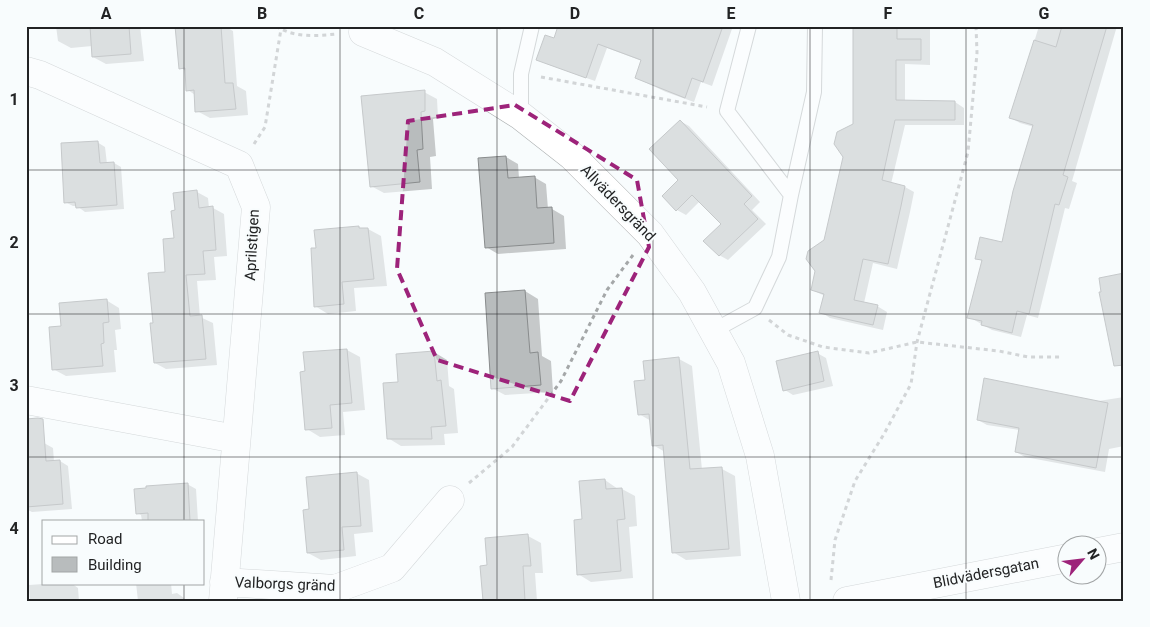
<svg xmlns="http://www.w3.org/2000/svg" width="1150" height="627" font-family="Roboto,sans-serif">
<rect width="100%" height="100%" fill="#f8fcfd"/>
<!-- shadow -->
<path fill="#0003" d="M56,26H140L144,61L106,64L93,57L92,46L71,48L58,41Z
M176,26H224L233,31L237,86L246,91L248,115L210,118L197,111L195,95L188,90L186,71L181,68Z
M493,26H503L500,30Z
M559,26H733L712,86L701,82L694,102L666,92L636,78L642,61L607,48L595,81L547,64L538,59L555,40Z
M855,26H930V65L905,64V101L955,102L964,108V125H905L891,184L905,187L914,192L910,212L897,269L873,263L864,303L877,306L887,312L883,330L830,318L821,312L825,296L812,290L854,124Z
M1039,26H1117L1072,181L1077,183L1069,209L1065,208L1038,318L1027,315L1021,337L992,330L969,317L983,262L977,258L1003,243L1034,127L1020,123L1011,118Z
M424,92L437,99L438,118L433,119L436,156L430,157L432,189L384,193L371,186Z
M680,121L689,126L760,202L752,210L766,224L728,260L719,255L723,224L700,201L686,215L677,210L663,196L680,180Z
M97,142L105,147L107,164L114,163L121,167L124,209L85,212L77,206H73L65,202Z
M506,157L518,164L519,178L534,177L546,184L548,209H552L564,216L566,249L498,254L486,247Z
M197,192L208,198L209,208H213L224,214L227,256L214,257L216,280L197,281L200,317L213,323L217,365L166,369L155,363L154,324L175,239L176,211Z
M359,227L362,229H368L381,236L387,286L354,288L356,311L328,314L315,306L317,249Z
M525,291L538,299L542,356L551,361L553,392L505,395L492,388Z
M106,300L119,308L121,329L115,330L117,350H114L116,372L66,376L53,369L63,327Z
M347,350L360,357L365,410L343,412L345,435L320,437L307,429L304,353Z
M434,352L447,360L449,386L454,389L458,433L444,434L445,445L401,446L388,438L399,383Z
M817,353L826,358L833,386L793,395L785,390Z
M679,359L692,366L702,470L722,469L735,476L741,556L686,560L673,552L665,452L653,445L651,421L639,414L646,381Z
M1124,397V446L1109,449L1105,472L1025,457L1016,452L1020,430L987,425L978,420Z
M44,443L53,448L54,462L60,461L68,466L72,509L32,512L26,509V444Z
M356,473L369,480L373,532L354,534L356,556L321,560L308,553L310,511Z
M605,480L618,489H622L635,496L637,526L629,527L633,578L591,582L578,574L584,520Z
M187,484L196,489L198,521H142L141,515L137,513Z
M528,536L541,543L543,573H535L537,601H484L488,566Z
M57,583H71L78,588L79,601H30L29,585Z
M136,583H171L172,594L177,593L184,598L185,601H138Z"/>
<!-- building -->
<path fill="#b8bcbd" stroke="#898c8d" d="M90,26H129L131,54L92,57Z
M175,26H221L225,83H233L236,109L195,112L194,90L186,91L185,68L179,69Z
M558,26H723L703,82L692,78L685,98L635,78L641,60L598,44L586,78L536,60L545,35L554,38Z
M853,26H897V39H921V60H896V100L955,101V120H895L882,180L905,186L901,206L888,264L863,259L854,300L878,305L873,325L819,313L824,294L811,290L815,271L806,259L808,251L824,240L843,157L834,144L837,132L853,124Z
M1062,26H1107L1063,175L1068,177L1059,205L1055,204L1029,314L1017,311L1012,333L981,325L982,321L967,318L982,260L975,259L980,237L1002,242L1013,191L1033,125L1009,118L1034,40L1056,47Z
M425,90V111L421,112L423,149L417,150L420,182L370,187L361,96Z
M680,120L752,196L744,204L758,219L719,256L703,241L721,224L692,195L676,211L662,196L678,180L649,149Z
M98,141L100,163L114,162L117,205L76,208L75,202L64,203L61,143Z
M506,156L508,178L535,176L537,208L552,207L554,243L485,248L478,158Z
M197,190L199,208L213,206L216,250L203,251L205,274L186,275L190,316L202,315L206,359L154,363L150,323H153L148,273L165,272L163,239L174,238L171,211L175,210L173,193Z
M359,226V228H368L374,279L342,282L344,304L314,307L311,248H316L314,230Z
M1124,273V365L1114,366L1099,292H1101L1099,278Z
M525,290L530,353L538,352L541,385L491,389L485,293Z
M107,299L109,322L103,323L104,343L101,344L103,366L52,370L49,327L61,326L59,303Z
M347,349L352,403L330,405L332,428L305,430L300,372L305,371L303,352Z
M434,351L437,381L441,380L446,426L431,427L432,439H387L383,383L398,382L396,354Z
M818,351L824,381L783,391L776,361Z
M679,357L690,469L722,467L729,549L672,553L663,445L652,446L649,414L638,415L634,381L645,380L643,361Z
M984,378L1108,403L1096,468L1015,452L1019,428L977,420Z
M38,418L43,419L46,461L60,460L63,504L26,507V419Z
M357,472L361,526L342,527L344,550L307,553L303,510L309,509L306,477Z
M605,479L606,489L622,488L625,519L617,520L621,571L577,575L574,520L582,519L579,481Z
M188,483L190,521H148V513L136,514L134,489L146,488V486Z
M528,534L531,566H523L525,601H483L480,566L487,565L485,538Z"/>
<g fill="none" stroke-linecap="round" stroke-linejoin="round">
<!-- lane casing -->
<g stroke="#abafb0" stroke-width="16">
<path id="lane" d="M749,26L727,111L791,195
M521,116V74L532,26
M713,331L755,308L779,257L791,195L814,92L815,26"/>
</g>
<!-- street casing -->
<g stroke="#abafb0" stroke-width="29">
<path id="street" d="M363,32L435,62L521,116L572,156L650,234L692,292L731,363L760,456L786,601
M26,71L40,75L239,165L256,207L223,601
M26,400L236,439
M1098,552L1124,547
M224,582L335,589L392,568L450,500
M847,601L1068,558"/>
</g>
<!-- path -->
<path stroke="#a4a7a8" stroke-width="3" stroke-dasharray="4 4" stroke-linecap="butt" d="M276,26C294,38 316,36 336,34
M541,77L707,107
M254,144L265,127L281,29
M769,320L788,335L823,347L869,353L917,342L999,351L1028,357H1060
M469,483L512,447L561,381L607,290L633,255
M831,580L835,540L855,481L884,434L911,384L917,342L968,152L977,53L976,26"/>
<!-- lane -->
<use href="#lane" stroke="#fff" stroke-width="14"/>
<!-- street -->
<use href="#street" stroke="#fff" stroke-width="28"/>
</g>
<!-- marked area -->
<path d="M0 0H1150V627H0ZM515,105L637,180L649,247L570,401L437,360L397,269L408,121Z" fill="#f8fcfd" fill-opacity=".55" fill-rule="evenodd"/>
<path fill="none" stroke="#9d237a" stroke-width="4" stroke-dasharray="10 6" stroke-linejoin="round" d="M515,105L637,180L649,247L570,401L437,360L397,269L408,121Z"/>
<!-- grid -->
<path fill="none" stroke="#222324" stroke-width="1" stroke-opacity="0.55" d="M184,26V521M340,26V601M497,26V601M653,26V601M810,26V601M966,26V601M26,170H1124M26,314H1124M26,457H1124M184,583V601"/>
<g text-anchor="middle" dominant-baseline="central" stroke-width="4" stroke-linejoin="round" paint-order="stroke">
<!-- street labels -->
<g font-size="15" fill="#222324" stroke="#f8fcfd">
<text transform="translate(618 203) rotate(46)">Allvädersgränd</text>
<text transform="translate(252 245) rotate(-87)">Aprilstigen</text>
<text transform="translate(986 573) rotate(-11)">Blidvädersgatan</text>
<text transform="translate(285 584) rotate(2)">Valborgs gränd</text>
</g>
</g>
<!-- border -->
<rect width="1150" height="627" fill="none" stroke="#f8fcfd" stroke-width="55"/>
<!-- legend -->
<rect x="42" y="520" width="162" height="65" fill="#f8fcfd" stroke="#a2a5a6"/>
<rect x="52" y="536" width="25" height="8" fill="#ffffff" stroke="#a2a5a6"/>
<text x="88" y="544" font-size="15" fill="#222324">Road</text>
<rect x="52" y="557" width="25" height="15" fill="#b8bcbd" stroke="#a2a5a6"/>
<text x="88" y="570" font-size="15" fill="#222324">Building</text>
<!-- north arrow -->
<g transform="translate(1082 560) rotate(62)"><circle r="24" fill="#f8fcfd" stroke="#a2a5a6"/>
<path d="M0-4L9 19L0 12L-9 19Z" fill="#9d237a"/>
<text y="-8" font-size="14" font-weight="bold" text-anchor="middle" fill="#222324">N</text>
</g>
<rect x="28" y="28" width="1094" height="572" fill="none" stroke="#222324" stroke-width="2"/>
<g font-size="16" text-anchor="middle" font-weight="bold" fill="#222324">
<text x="106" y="19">A</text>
<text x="262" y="19">B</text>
<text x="419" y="19">C</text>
<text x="575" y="19">D</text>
<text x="731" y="19">E</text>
<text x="888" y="19">F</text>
<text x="1044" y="19">G</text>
<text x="14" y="105">1</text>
<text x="14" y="248">2</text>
<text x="14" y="391">3</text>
<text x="14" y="534">4</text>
</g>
</svg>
